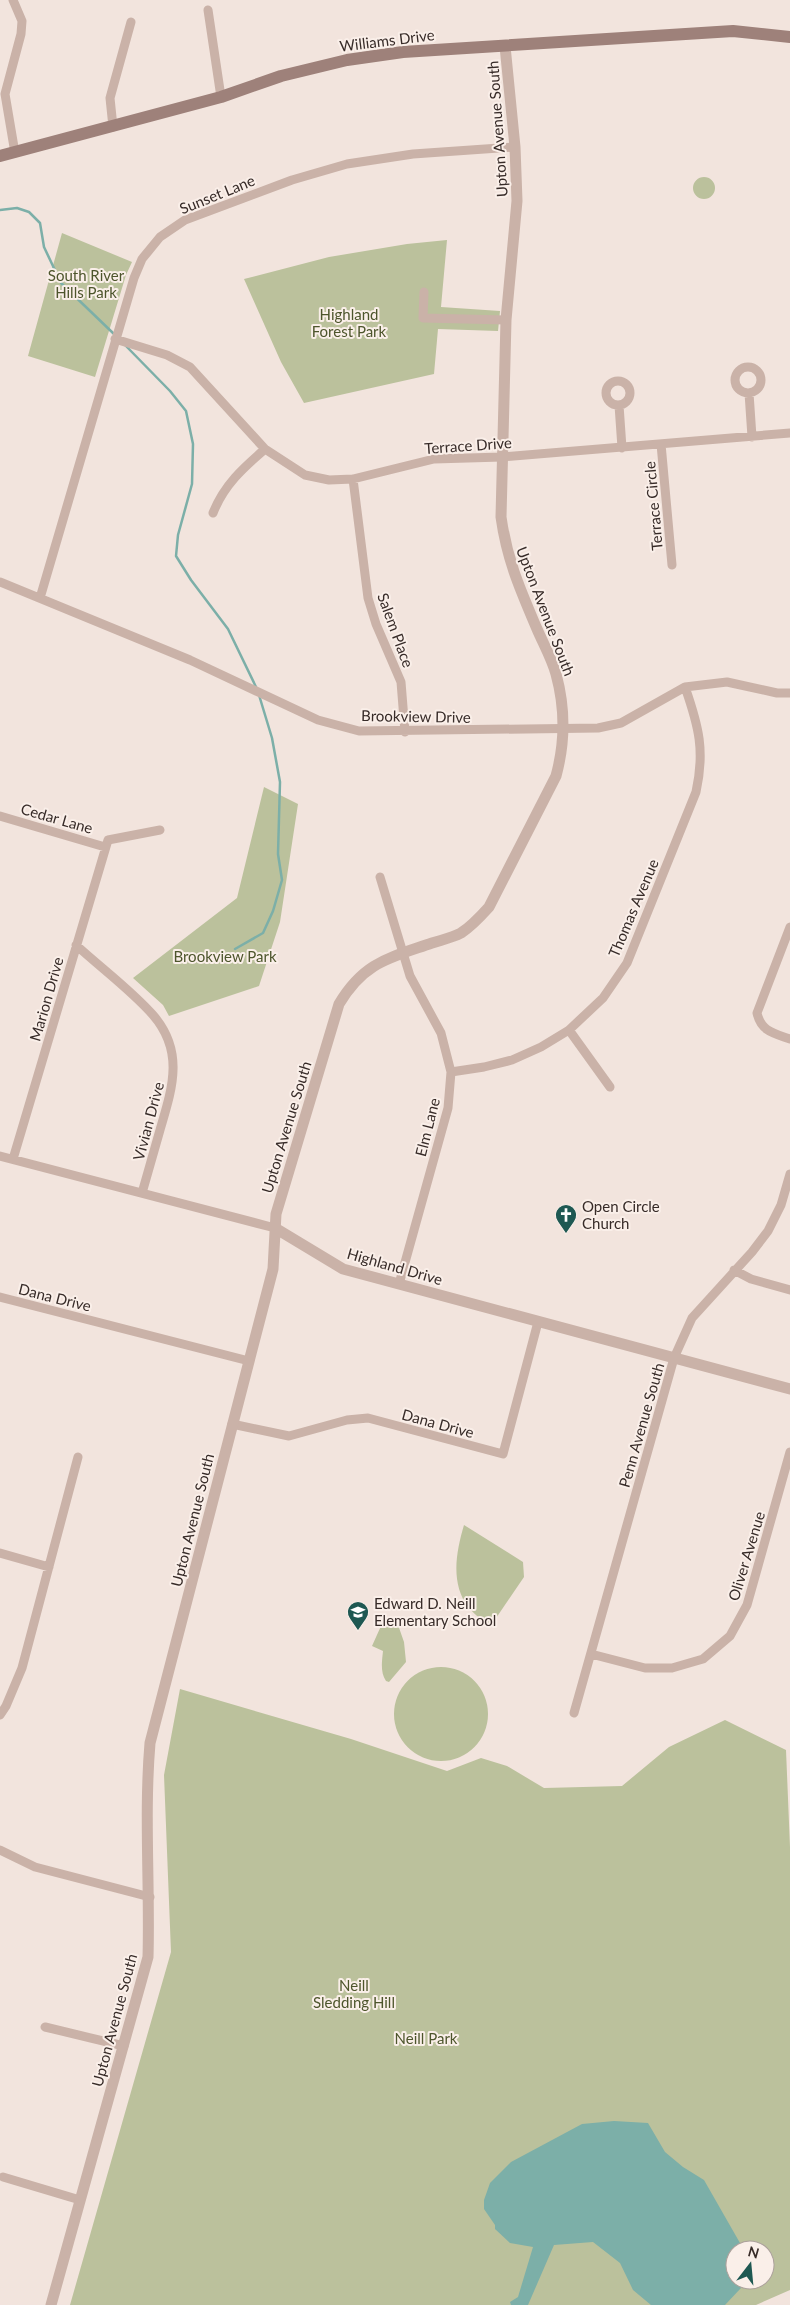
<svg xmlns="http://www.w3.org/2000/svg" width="790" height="2305" font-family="Lato,sans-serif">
<rect width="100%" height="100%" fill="#f2e4dd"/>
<!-- green -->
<path fill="#bbc19c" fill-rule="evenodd" d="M693 188a11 11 0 1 1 22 0a11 11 0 1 1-22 0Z
M62,233L132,262L126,275L95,377L28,356Z
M447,240L441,307L500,311L498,331L438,329L434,374L304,403L281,362L244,279L329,257L407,244Z
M264,787L298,804L280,922L259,986L169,1016L163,1005L133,978L237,898Z
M464,1525L523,1562L524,1577L490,1627C483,1621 475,1615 469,1608C450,1584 456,1552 464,1525Z
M394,1622H397L404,1642L406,1662L389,1682L386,1681C380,1672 382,1661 383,1651L372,1646L381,1626Z
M394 1714a47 47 0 1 1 94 0a47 47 0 1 1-94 0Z
M180,1689L351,1739L447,1771L481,1758L507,1766L544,1788L622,1786L669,1747L725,1720L786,1750L790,1847V2290L756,2305H70L171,1952L164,1775ZM735,2250H765V2280H735Z"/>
<!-- water -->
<path fill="#7cafa8" d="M614,2121L648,2123L665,2152L683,2167L704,2180L744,2250H735V2280H744L741,2288L725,2305H651L633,2290L620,2263L593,2242L554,2245L528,2305H511L510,2302L518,2297L533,2247L510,2243L495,2229V2225L484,2209V2200L490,2183L511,2162L582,2124Z"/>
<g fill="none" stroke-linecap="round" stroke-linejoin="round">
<!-- stream -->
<path stroke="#7cafa8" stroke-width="2.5" d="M0,210L17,208L29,212L40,223L44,247L61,283L114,334
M125,345L170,391L186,411L193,444L192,484L178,535L176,556L191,580L228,629L256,687
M235,949L263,933L273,911L282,880L278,854L280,782L272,738L259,695"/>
<!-- minor -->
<path stroke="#cab2a8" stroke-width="9" d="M13,0L22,21L21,34L5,94L15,153
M208,10L221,97
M113,127L110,98L131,22
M424,292L423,318L506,320
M115,339L167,355L190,367L265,449L305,475L329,480L353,479L434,459L502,457L790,433
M735 380a13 13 0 1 1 26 0a13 13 0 1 1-26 0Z
M606 393a12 12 0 1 1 24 0a12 12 0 1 1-24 0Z
M749,393L752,437
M619,405L622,448
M661,444L672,565
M353,479L368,598L376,624L401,682L405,732
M213,513C224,485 243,468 265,449
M0,582L190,660L318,720L359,731L598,728L621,723L685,687L727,682L777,693H790
M40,598L134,278L142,259L160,237L185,220L292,180L347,164L413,154L515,147
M0,816L105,847
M380,877L410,976L441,1033L451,1072L448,1108L399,1284
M790,927L757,1013C761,1031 773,1033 790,1039
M76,945C101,968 131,990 153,1015C185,1052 172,1089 160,1130C154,1151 148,1172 142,1193
M569,1030L610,1087
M451,1072L484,1067L512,1060L541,1047L569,1030L603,998L627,963L696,792C705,751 699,727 685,687
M0,1156L275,1228
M13,1159L108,840L160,830
M734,1270L751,1279L790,1290
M0,1297L249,1361
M232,1424L289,1436L347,1420L368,1418L503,1454L538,1322
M0,1553L49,1567
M591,1654L645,1668H672L703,1659L730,1636L747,1605L790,1452
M574,1713L674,1358L692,1318L752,1252L768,1231L781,1205L790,1174
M0,1715L6,1706L22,1668L78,1457
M0,1850L35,1867L150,1897
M45,2027L124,2046
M3,2177L80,2200"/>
<!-- tertiary -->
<path stroke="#cab2a8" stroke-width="11" d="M275,1228L343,1269L790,1389
M51,2305L148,1957C150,1886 144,1814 150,1743L273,1269L276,1214L339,1004C364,962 389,958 432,943C441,940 452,938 461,933C472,926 480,917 489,907L556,776C565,743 565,707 556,674C552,659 543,643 537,629C520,589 507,560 501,517L506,320L517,201L515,147L505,46"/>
<!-- secondary -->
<path stroke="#9e817a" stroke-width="12" d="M0,156L221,97L281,76L347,60L403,52L733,31L790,37"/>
</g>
<!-- icons -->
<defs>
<g id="church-pin" transform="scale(1.125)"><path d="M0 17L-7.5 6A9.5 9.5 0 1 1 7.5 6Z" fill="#1e5852" stroke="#faefe9"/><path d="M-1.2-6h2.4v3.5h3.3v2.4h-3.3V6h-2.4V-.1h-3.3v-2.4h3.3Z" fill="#fff"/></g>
<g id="school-pin" transform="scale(1.125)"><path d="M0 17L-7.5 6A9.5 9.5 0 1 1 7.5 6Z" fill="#1e5852" stroke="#faefe9"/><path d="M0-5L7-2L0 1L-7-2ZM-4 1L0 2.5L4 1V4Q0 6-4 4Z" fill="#fff"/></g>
</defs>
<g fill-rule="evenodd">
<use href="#church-pin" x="566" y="1215"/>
<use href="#school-pin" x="358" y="1612"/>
</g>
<g text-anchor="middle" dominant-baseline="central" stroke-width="4" stroke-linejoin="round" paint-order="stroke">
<!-- street labels -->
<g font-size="15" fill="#372b28" stroke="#faefe9">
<text transform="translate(387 40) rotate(-7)">Williams Drive</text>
<text transform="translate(497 129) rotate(-94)">Upton Avenue South</text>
<text transform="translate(217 194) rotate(-22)">Sunset Lane</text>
<text transform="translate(468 445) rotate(-4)">Terrace Drive</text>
<text transform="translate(653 506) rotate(-95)">Terrace Circle</text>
<text transform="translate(546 611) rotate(69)">Upton Avenue South</text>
<text transform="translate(396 630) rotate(70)">Salem Place</text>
<text transform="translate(416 716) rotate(1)">Brookview Drive</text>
<text transform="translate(57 818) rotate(16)">Cedar Lane</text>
<text transform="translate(633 908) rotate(-67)">Thomas Avenue</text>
<text transform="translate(46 999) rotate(-74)">Marion Drive</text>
<text transform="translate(148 1121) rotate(-75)">Vivian Drive</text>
<text transform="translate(286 1127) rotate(-73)">Upton Avenue South</text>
<text transform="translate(427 1127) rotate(-76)">Elm Lane</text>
<text transform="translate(395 1266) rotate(16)">Highland Drive</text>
<text transform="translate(55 1297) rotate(14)">Dana Drive</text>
<text transform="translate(438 1423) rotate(15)">Dana Drive</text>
<text transform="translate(641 1425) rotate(-74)">Penn Avenue South</text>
<text transform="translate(192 1520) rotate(-76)">Upton Avenue South</text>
<text transform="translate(746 1556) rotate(-73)">Oliver Avenue</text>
<text transform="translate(114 2020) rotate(-75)">Upton Avenue South</text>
</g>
<!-- park labels -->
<g font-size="15" fill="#4d552c" stroke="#faefe9">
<text x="86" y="275">South River<tspan x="86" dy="17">Hills Park</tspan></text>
<text x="349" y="314">Highland<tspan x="349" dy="17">Forest Park</tspan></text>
<text x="225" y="956">Brookview Park</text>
<text x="354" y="1985">Neill<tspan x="354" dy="17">Sledding Hill</tspan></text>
<text x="426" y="2038">Neill Park</text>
</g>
<!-- poi labels -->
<g font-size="15" fill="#372b28" stroke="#faefe9" text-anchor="start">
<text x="582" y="1206">Open Circle<tspan x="582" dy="17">Church</tspan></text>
<text x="374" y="1603">Edward D. Neill<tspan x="374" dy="17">Elementary School</tspan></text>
</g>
</g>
<!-- north arrow -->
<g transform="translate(750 2265) rotate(16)"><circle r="24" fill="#faefe9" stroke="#aca19c"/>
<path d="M0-4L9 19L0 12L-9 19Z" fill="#1e5852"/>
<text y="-8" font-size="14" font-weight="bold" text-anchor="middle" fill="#372b28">N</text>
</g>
</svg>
